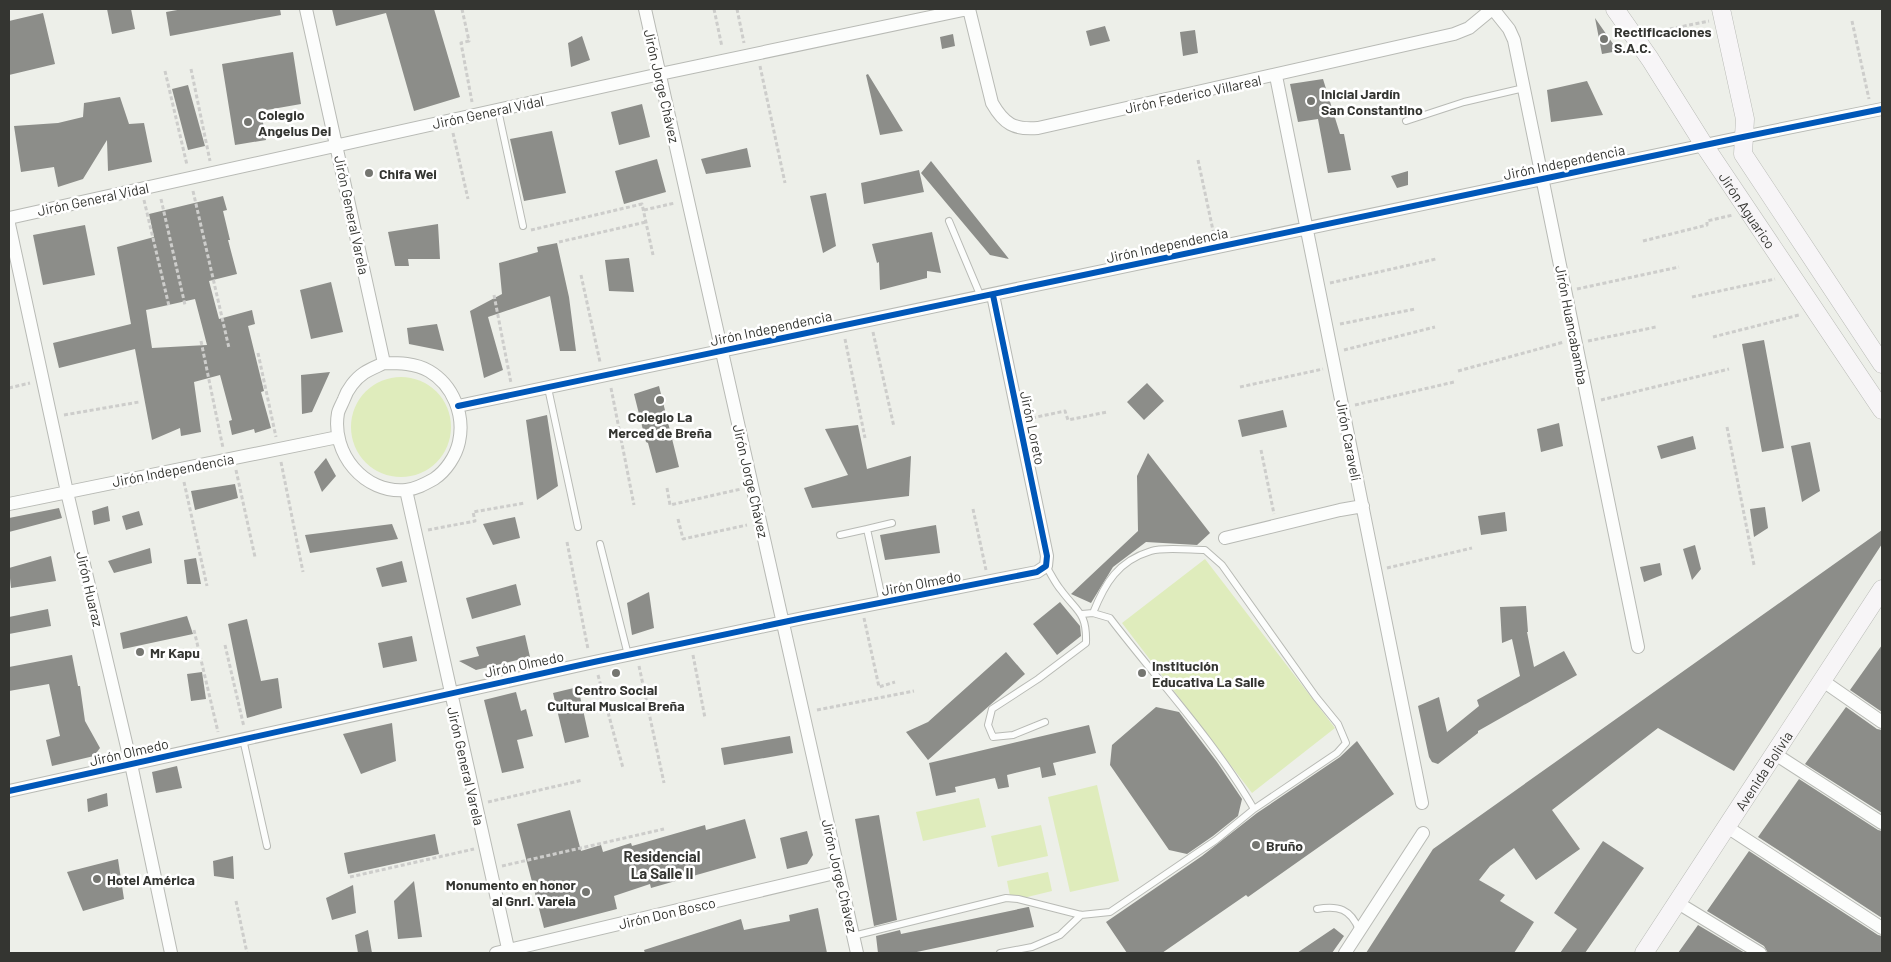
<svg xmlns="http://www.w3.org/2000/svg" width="1891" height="962" font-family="Barlow,sans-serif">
<rect width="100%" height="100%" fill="#edefe9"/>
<!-- green -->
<path fill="#dfecbc" d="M351 427a50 50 0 1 1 100 0a50 50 0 1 1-100 0Z
M1205,559L1335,728L1252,793L1122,623Z
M1097,785L1119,881L1070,892L1048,797Z
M979,798L986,827L923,841L916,812Z
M1041,825L1048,856L998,867L991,836Z
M1048,872L1052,891L1011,901L1007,881Z"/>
<!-- building -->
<path fill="#8c8d89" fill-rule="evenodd" d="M107,9H131L135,29L112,34Z
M183,9H280L281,15L170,36L166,12Z
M332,9H434L460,97L414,111L386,13L336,26Z
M43,13L55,64L9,75V21Z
M1595,18L1618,51L1602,54Z
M1105,26L1110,41L1090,46L1086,31Z
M1195,30L1198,53L1183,56L1180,32Z
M953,34L955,46L942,49L940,37Z
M582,36L590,60L571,67L568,43Z
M293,52L301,104L261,111L266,140L235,145L222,64Z
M868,74L903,131L880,135L866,75Z
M1323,79L1340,134H1344L1351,170L1328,173L1318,119L1298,122L1290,84Z
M1587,81L1603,115L1551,122L1547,90Z
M188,85L205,146L188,150L172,89Z
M120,97L129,124L144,123L152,162L108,171L107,140L83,179L58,187L54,167L21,172L14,126L58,123L83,117L84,103Z
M642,104L650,137L619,145L611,112Z
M552,131L566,193L524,201L510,139Z
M747,148L751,167L706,174L701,159Z
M657,159L666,192L624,204L615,171Z
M931,161L1009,259L990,255L921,173Z
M919,170L924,192L864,204L861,183Z
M1408,171V185L1397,188L1391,176Z
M826,193L836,246L823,253L810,196Z
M223,196L227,210L223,211L230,240H228L237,274L209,281L219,319L252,310L255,324L248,326L264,391L261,392L271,428L255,433L254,429L232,435L229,421L232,420L220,375L194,382L201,432L181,436L180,428L152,440L135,349L59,368L53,343L131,324L117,247L154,237L149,214ZM195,299L207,345L152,348L146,310Z
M438,224L440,259H408L409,266H395L388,232Z
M85,225L95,275L43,285L33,235Z
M932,232L941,273L927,271V278L880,290L879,262L877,263L872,244Z
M557,243L569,297L576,351H560L550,296L488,317L503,370L484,378L470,311L502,294L499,263L538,252L537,247Z
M629,258L634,292L609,291L605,260Z
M331,282L343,332L311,339L300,290Z
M437,324L444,351L409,344L407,328Z
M1764,340L1784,448L1762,452L1742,344Z
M330,372L312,412L302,414L301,375Z
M1147,383L1164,401L1144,420L1127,402Z
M659,386L679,467L656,473L648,443L646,442L634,394Z
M1283,410L1287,427L1242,437L1238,420Z
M547,415L558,486L537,500L526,420Z
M1559,423L1563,446L1541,452L1537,429Z
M858,425L867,469L911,456L909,496L812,508L804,488L848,475L825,429Z
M1693,436L1696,449L1661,459L1657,446Z
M1810,442L1820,491L1802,502L1791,446Z
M1148,453L1210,533L1197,545L1146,542L1113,567L1091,603L1071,594L1138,531L1137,476Z
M326,458L336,476L322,492L314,472Z
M235,484L238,498L195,510L191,491Z
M108,506L110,521L94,525L92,511Z
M1765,507L1768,528L1754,537L1750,509Z
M59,508L62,518L9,532V518Z
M139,511L143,525L126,530L122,516Z
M1505,512L1507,531L1481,535L1478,516Z
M515,517L520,538L493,545L483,524Z
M392,524L398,539L310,553L305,535Z
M936,525L940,553L885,560L880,535Z
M1882,530V544L1734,771L1658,728L1552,810L1580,849L1536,880L1514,848L1490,866L1479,880L1505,895L1500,901L1534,922L1514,953H1366L1433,849Z
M1695,545L1701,569L1692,580L1683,549Z
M150,548L152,563L114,573L108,561Z
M51,556L56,581L11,588L9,568Z
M196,558L201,584H187L184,560Z
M402,561L407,582L382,587L376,568Z
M1660,563L1662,575L1644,582L1640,567Z
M516,584L521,605L472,619L466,598Z
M649,592L654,628L632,635L627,603Z
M1060,602L1080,626L1081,636L1057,655L1033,624Z
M1526,606L1528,632H1527L1534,667L1564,651L1577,675L1478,731V733L1438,764L1432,762L1429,757L1418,706L1439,697L1447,732L1479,706L1477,700L1520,676L1512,639L1502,643L1500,607Z
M48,609L51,626L9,634V617Z
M187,616L193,634L123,649L120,633Z
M247,619L261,681L278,678L282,708L247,718L228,624Z
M525,635L530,657L476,670L459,661L479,656L476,647Z
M412,636L417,661L383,668L378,643Z
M1882,645V712L1850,690Z
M1006,652L1025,674L928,760L906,732L928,722Z
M72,655L78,686H80L85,721L100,748L94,756L52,766L46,740L60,736L49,684L9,691V667Z
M202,672L206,699L191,701L187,674Z
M578,687L589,737L565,743L553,693Z
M516,692L521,711L526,709L533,736L517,740L524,768L502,773L484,700Z
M1156,707L1179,712L1217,762L1242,799L1238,816L1213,836L1187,854L1169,850L1110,765L1112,745Z
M1846,707L1877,729L1882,730V813L1805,764Z
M392,723L396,761L361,774L343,734Z
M1089,725L1096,753L1053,763L1056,775L1042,778L1040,767L1007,775L1009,787L998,789L995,778L955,787L956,792L936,796L929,763Z
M790,736L793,753L724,765L721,748Z
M1357,741L1394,794L1248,897L1246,895L1162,953H1127L1106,922L1202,856L1257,813L1340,757Z
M177,766L182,788L156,793L152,772Z
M1799,779L1878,830L1882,831V918L1758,837Z
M107,793L108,806L88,812L87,799Z
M570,810L581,851L601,845L603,852L631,843L632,846L705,825L706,830L745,819L756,858L651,888L650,884L614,896L617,909L544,928L517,824Z
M879,815L897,920L874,926L855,819Z
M807,831L813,855L807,864L787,869L780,838Z
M435,834L439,854L348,874L344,853Z
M1603,841L1644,868L1585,953H1560L1577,929L1554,913Z
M1749,851L1878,935L1882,936V953H1768L1764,946L1707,911Z
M233,856L234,879L214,876L213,861Z
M118,859L124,899L83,911L67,872Z
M414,881L422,937L398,939L394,901Z
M353,885L356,913L332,920L326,898Z
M1028,907H1029L1034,927L912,953H878L876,936L900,930L901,934Z
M818,908L827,953H645L644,950L741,919L744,930L790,921L789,915Z
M1698,925L1745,953H1678Z
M1334,928L1344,936L1332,953H1297Z
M368,930L372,953H358L355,935Z"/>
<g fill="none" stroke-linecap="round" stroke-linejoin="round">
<!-- lane casing -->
<g stroke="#b8bab5" stroke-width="8">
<path id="lane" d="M498,110L523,226
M1406,121L1464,102L1524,88
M949,221L981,297
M548,388L578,527
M867,529L892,523
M840,535L867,529L883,603
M600,544L628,655
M1093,613C1105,583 1118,561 1151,551C1163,547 1191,550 1205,550L1222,565L1316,697L1338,724L1346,743L1337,753L1254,809
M1045,722L1013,735L993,737L988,725L992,709L1038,679L1086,643C1087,612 1077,612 1061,590C1055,583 1051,574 1046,566
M243,739L267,846
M1317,909C1338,905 1351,909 1359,930
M853,936L1006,898L1018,899L1081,915L1110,912L1216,840L1254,809C1214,740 1158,681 1110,618L1093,613L1082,614
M1000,953L1032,947L1060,935L1081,915"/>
</g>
<!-- street casing -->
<g stroke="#b8bab5" stroke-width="14">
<path id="street" d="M306,9L384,363
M645,9L857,953
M969,9L992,103C1004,124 1014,130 1038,128L1454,34L1469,28L1492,9
M1493,9L1509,29L1514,40L1638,647
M1276,76L1422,803
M9,218L660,74L968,9
M9,224L67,492L131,764L171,953
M384,363C399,363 415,363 429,371C453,385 465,415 459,442C456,456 446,471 434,479C425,484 416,489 406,490C364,494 331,453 338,413C339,409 342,404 344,399C347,390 355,379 364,373C370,369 378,366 384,363Z
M458,406L1743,137L1882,109
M406,490L509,953
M9,504L338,437
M1225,538L1340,510L1363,506
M1823,681L1882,722
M1775,754L1882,823
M9,791L594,662L803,618L1037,572L1046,566L1047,556L993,295
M1727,827L1882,928
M1678,903L1760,953
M496,953L839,872
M1345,953L1423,833"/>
</g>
<!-- secondary casing -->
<g stroke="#b8bab5" stroke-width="19">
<g id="secondary">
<path id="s1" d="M1615,9L1650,59L1704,145L1882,410"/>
<path d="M1721,9L1745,119L1743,154L1882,364"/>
<path id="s2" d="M1644,953L1882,589"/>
</g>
</g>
<!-- path -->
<path stroke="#cdcdcb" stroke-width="3" stroke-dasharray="4 2.5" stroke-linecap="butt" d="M462,9L469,41L461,43L472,102
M714,9L722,47
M737,9L744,43
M1852,21L1869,99
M1670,29L1709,21
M760,66L785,183
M191,69L210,161
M165,71L187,165
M453,133L468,199
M1198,160L1214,235
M193,191L229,348
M161,199L185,305
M144,200L169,306
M644,210L675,203
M531,230L642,204L653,255
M1643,241L1707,225V221L1733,215
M559,242L646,222
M581,275L600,362
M1330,283L1436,259
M1577,289L1679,267
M494,295L511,383
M1692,297L1775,279
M1340,324L1415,309
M873,332L894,427
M1713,337L1799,315
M845,339L865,438
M201,341L223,448
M1588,341L1656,327
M1344,350L1435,327
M258,353L276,437
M1458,371L1564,342
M1240,387L1323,369
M9,388L30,383
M611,388L634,505
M1601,400L1729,369
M1355,405L1454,382
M64,415L139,402
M1032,418L1065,411L1068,420L1107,412
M1727,427L1754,565
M1261,450L1274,514
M281,462L303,572
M236,470L255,557
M184,482L207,586
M667,488L670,505L741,489
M973,509L986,570
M678,519L683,539L747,525
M428,530L475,521L473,512L525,503
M567,542L588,649
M1387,568L1472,548
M864,618L879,687L895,682
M194,630L218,732
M225,645L244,727
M693,655L705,718
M639,666L664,783
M598,675L623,768
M817,710L914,691
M488,802L583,780
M502,866L664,829
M350,877L474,849
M236,901L247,953"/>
<!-- lane -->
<use href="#lane" stroke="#fcfdfc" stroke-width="6"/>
<!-- street -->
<use href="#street" stroke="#fcfdfc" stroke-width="12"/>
<!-- secondary -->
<use href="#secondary" stroke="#f7f5f7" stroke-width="18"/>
<!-- cycleway casing -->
<g stroke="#fff" stroke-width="9">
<path id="cycleway" d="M458,406L1743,137L1882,109
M9,791L594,662L803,618L1037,572L1046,566L1047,556L993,295"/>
</g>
<!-- cycleway -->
<use href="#cycleway" stroke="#0057b8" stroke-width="6"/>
</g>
<!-- markers -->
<g fill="#757671" stroke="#fff" stroke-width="2">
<circle cx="1604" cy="39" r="5"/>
<circle cx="1311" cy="101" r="5"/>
<circle cx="248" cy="122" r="5"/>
<circle cx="369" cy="173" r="5"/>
<circle cx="660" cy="400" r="5"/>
<circle cx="140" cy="652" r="5"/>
<circle cx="616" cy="673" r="5"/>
<circle cx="1142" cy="673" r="5"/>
<circle cx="1256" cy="845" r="5"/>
<circle cx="97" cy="879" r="5"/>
<circle cx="586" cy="892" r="5"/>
</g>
<g text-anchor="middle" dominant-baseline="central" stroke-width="5" stroke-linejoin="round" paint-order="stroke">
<!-- poi labels -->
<g font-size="14" font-weight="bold" fill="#343531" stroke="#fff" text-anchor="start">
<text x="1614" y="31">Rectificaciones<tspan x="1614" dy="16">S.A.C.</tspan></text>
<text x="1321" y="93">Inicial Jardín<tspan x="1321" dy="16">San Constantino</tspan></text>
<text x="258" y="114">Colegio<tspan x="258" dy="16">Angelus Dei</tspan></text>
<text x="379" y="173">Chifa Wei</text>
<text x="660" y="416" text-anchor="middle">Colegio La<tspan x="660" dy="16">Merced de Breña</tspan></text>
<text x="150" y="652">Mr Kapu</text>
<text x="1152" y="665">Institución<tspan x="1152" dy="16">Educativa La Salle</tspan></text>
<text x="616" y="689" text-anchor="middle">Centro Social<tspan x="616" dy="16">Cultural Musical Breña</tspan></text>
<text x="1266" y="845">Bruño</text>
<text x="107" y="879">Hotel América</text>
<text x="576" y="884" text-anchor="end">Monumento en honor<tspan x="576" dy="16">al Gnrl. Varela</tspan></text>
</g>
<!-- street labels -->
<g font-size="14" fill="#343531" stroke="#fff">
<text transform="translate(662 86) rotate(77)">Jirón Jorge Chávez</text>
<text transform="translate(1193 94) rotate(-12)">Jirón Federico Villareal</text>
<text transform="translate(488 112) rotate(-12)">Jirón General Vidal</text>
<text transform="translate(1564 162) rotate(-12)">Jirón Independencia</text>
<text transform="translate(93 199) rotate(-12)">Jirón General Vidal</text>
<text stroke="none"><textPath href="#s1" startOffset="241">Jirón Aguarico</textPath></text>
<text transform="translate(352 215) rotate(78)">Jirón General Varela</text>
<text transform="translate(1167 245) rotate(-12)">Jirón Independencia</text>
<text transform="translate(1572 325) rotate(79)">Jirón Huancabamba</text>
<text transform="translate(771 328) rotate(-12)">Jirón Independencia</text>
<text transform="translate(1033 428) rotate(78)">Jirón Loreto</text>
<text transform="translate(1349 440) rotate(79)">Jirón Caravelí</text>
<text transform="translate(173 470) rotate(-11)">Jirón Independencia</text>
<text transform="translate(751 481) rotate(77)">Jirón Jorge Chávez</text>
<text transform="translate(921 583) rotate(-11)">Jirón Olmedo</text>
<text transform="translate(90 589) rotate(77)">Jirón Huaraz</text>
<text transform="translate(524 664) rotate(-12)">Jirón Olmedo</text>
<text transform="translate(129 752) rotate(-13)">Jirón Olmedo</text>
<text transform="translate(466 766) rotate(77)">Jirón General Varela</text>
<text stroke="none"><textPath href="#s2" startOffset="218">Avenida Bolivia</textPath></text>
<text transform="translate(840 876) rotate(77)">Jirón Jorge Chávez</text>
<text transform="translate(667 913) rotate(-13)">Jirón Don Bosco</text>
</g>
<!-- neighbourhood labels -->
<g font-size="15" font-weight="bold" fill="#343531" stroke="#fff">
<text x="662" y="856">Residencial<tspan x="662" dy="17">La Salle II</tspan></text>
</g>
</g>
<!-- border -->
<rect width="1891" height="962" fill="none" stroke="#343531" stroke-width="20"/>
</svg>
